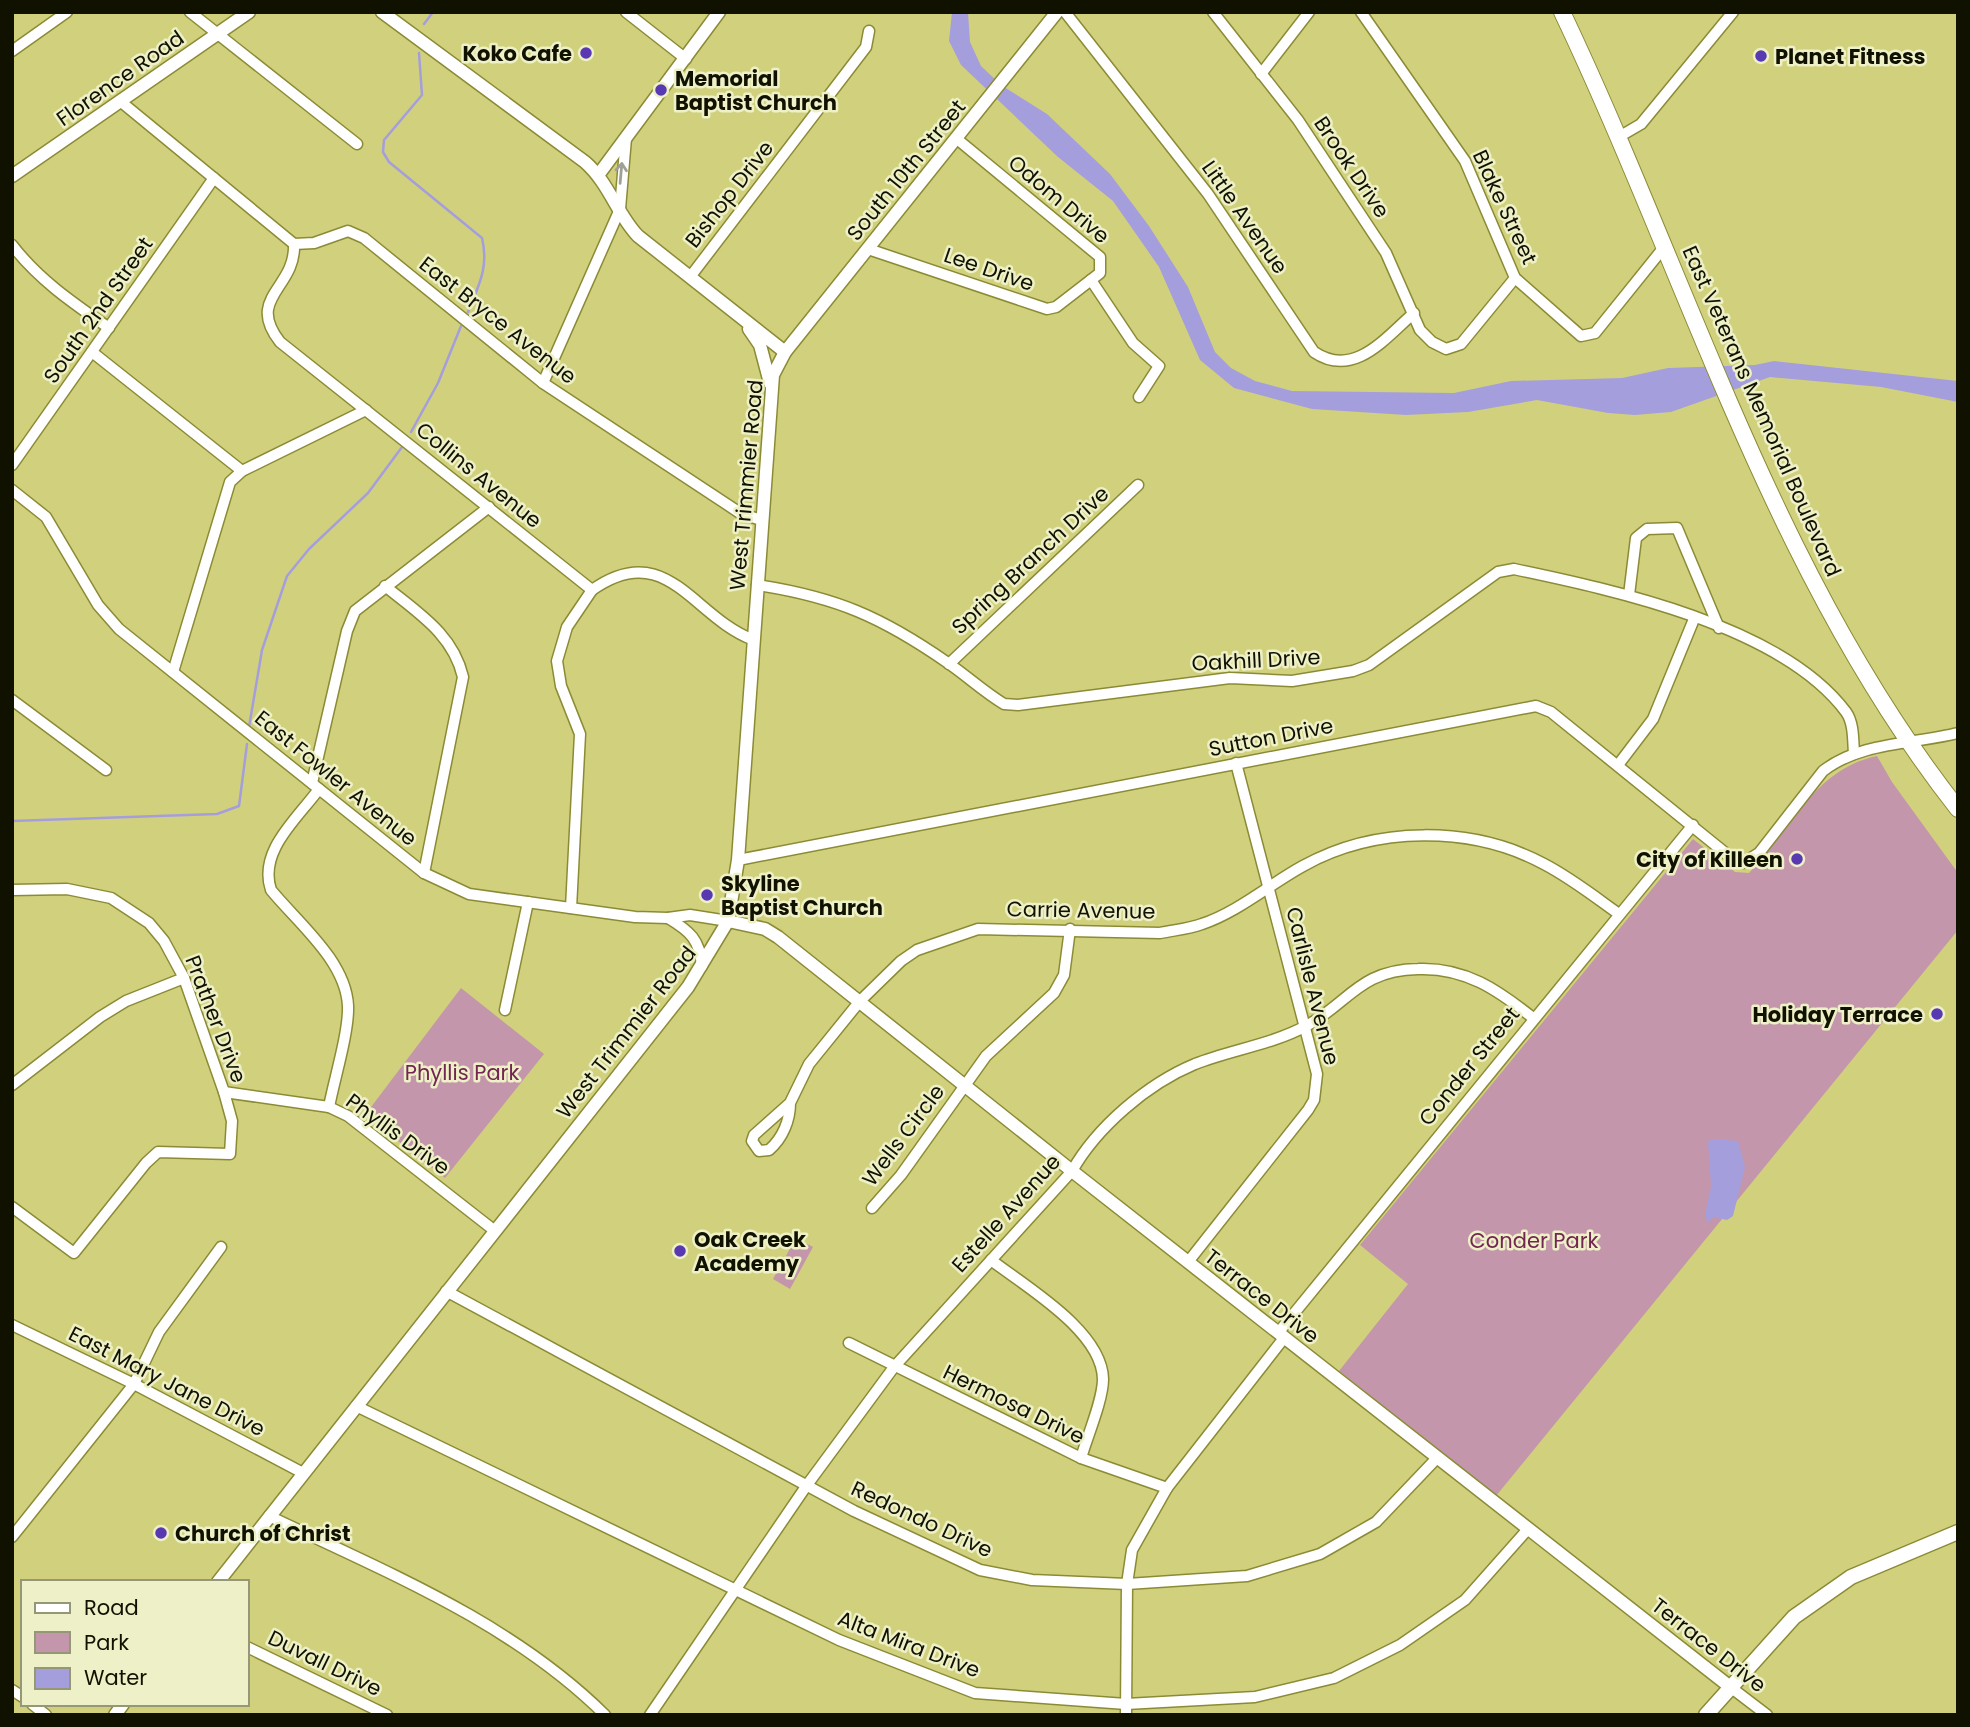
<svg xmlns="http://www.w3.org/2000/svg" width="1970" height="1727" font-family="Poppins,sans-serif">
  <rect width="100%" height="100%" fill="#d1d17d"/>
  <!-- green -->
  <g fill="#c396ab">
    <path d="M1877 756 1892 782 1958 873V930L1496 1496 1339 1371 1408 1284 1360 1245 1693 839 1735 872 1749 873C1791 829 1814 769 1877 756Z"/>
    <polygon points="461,988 544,1054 445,1178 365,1115"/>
    <polygon points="796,1238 813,1247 790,1289 773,1279"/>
  </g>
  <!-- water -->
  <g fill="#a59edc">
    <polygon points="952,12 968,12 970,42 981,66 1001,85 1047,114 1110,174 1149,226 1188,287 1215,352 1231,368 1255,381 1292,391 1454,393 1511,381 1622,378 1668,368 1755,365 1774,361 1958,381 1958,402 1881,387 1770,377 1671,412 1635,415 1608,413 1537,400 1468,412 1406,415 1312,409 1234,388 1200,360 1159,267 1113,201 1058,157 961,65 949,41"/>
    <polygon points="1712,1139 1738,1141 1745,1167 1733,1216 1727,1220 1713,1217 1708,1223 1705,1215 1711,1186 1708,1142"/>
  </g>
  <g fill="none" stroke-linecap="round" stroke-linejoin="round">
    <!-- stream -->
    <g stroke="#a59edc" stroke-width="2.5">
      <polyline points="424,24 433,12"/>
      <path d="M419 53 422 95 384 140 383 152 389 162 482 238C489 267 479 285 468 312"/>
      <polyline points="411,432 438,383 461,326"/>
      <polyline points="249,727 262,650 287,576 309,549 368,493 402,447"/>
      <polyline points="12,821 217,814 239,806 247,744"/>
    </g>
    <!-- minor casing -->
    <g stroke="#8b8b36" stroke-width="13">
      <g id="minor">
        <polyline points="190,12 357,144"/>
        <polyline points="626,12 686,59"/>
        <path d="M1065 12 1208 194 1314 352C1354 379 1385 338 1414 313"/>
        <polyline points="1213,12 1298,120 1386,253 1420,330 1432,342 1446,349 1461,344 1515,278"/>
        <polyline points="1361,12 1465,161 1515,278 1581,336 1595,333 1665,246"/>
        <polyline points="12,51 67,12"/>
        <polyline points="1261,74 1309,12"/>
        <polyline points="120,101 294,244 314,243 348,231 364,238 543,383 740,513 761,520"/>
        <polyline points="1617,138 1641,124 1733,12"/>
        <path d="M294 244C296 289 245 297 280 342L592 590C667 537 693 618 754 640"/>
        <path d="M12 245C39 280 73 303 109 328"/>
        <polyline points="868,249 1047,309 1056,307 1100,273 1100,257 957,139"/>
        <polyline points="690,277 866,47 869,31"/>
        <polyline points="1091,280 1133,343 1159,366 1139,397"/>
        <polyline points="92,352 242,471"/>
        <polyline points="543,383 620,209 626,138"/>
        <polyline points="12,465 214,178"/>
        <polyline points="12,490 46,517 98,605 119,629 424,873 469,894 635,917 668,918 690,915 728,921"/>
        <path d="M757 585C836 597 882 617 948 663 967 676 984 692 1004 704L1018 705 1230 678 1292 681 1353 671 1369 665 1498 572 1514 569C1614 590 1782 626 1846 712 1854 723 1853 741 1854 754"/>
        <path d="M385 586C418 613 453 634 463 677L424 873"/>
        <polyline points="1629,595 1636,538 1647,529 1677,528 1719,628"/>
        <polyline points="949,664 1138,485"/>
        <polyline points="173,672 230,482 242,471 366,410"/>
        <polyline points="12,700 106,770"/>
        <polyline points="1618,765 1653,719 1694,619"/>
        <polyline points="312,783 347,631 355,611 489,507"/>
        <path d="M319 789C297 819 258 851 271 890 298 923 346 961 348 1006 349 1032 334 1080 329 1107"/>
        <path d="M738 860 1536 706 1551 712 1734 860 1743 863 1759 853 1823 771C1860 742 1914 744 1958 733"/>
        <polyline points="12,890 67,889 111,898 149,923 164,941 184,978 224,1092 232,1121 230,1154 158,1152 146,1163 74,1253 12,1207"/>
        <polyline points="571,908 580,734 561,686 557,661 567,627 592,590"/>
        <path d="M668 918C690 931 700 940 702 966"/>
        <polyline points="505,1010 528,902"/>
        <polyline points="12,1085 100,1017 126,1001 184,978"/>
        <polyline points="224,1092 329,1107 348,1116 495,1231"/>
        <path d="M790 1103C790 1120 783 1138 769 1150L759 1151 752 1141 754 1135 790 1103 809 1064 860 1001 901 961 917 950 978 929 1160 933C1174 930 1189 929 1202 924 1238 912 1270 884 1303 866 1375 826 1471 825 1544 864 1571 878 1595 897 1619 914"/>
        <polyline points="872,1208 901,1175 986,1056 1054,993 1064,975 1070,929"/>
        <path d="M991 1260C1026 1287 1102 1331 1103 1379 1103 1400 1087 1437 1081 1458"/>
        <polyline points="1188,1262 1308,1110 1314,1100 1317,1074 1236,763"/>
        <polyline points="446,1291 854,1511 980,1570 1032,1580 1127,1584 1247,1576 1320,1554 1376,1522 1437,1458"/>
        <polyline points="12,1325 134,1384 303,1473"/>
        <polyline points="1278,1333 1693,825"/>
        <polyline points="849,1343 1081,1458 1167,1488"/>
        <polyline points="356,1406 839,1640 975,1693 1126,1704 1255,1697 1334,1678 1400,1645 1465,1600 1528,1529"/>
        <path d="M269 1516C386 1572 511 1622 605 1715"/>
        <polyline points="12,1537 134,1384 159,1332 221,1247"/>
        <polyline points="247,1647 387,1715"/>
        <polyline points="1729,1686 1767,1715"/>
        <polyline points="12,1690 23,1697"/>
        <polyline points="32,1704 46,1715"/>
        <path d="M650 1715 807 1485 894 1367 1072 1171C1097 1127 1147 1084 1195 1064 1231 1050 1273 1044 1306 1026 1349 1003 1359 970 1418 969 1465 967 1498 990 1533 1018"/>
        <polyline points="1126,1715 1127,1584 1132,1550 1167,1488 1284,1338"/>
      </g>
    </g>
    <!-- tertiary casing -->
    <g stroke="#8b8b36" stroke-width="15">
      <g id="tertiary">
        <path d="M382 12 585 162C609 183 617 214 638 236L785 352"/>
        <polyline points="599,174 719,12"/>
        <polyline points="12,176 249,12"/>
        <polyline points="749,329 760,345 770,383"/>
        <polyline points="728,921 765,929 778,937 1072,1171 1729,1686"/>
        <polyline points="218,1582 688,987 728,921 738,860 773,375 785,352 1057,12"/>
        <polyline points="115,1715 123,1704"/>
      </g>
    </g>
    <!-- secondary casing -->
    <g stroke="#8b8b36" stroke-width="17">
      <polyline id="secondary" points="1706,1715 1794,1617 1851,1577 1958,1532"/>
    </g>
    <!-- primary casing -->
    <g stroke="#8b8b36" stroke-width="18">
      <path id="primary" d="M1562 12C1689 279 1773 574 1958 809"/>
    </g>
    <!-- minor -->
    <use href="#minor" stroke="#fff" stroke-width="10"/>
    <!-- tertiary -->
    <use href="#tertiary" stroke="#fff" stroke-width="12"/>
    <!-- secondary -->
    <use href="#secondary" stroke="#fff" stroke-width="14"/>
    <!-- primary -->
    <use href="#primary" stroke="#fff" stroke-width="16"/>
  </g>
  <!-- one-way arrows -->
  <defs><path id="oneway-shaft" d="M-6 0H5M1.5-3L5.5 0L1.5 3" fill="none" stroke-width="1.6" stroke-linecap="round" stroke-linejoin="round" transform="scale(1.75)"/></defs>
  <use stroke="#a0a099" href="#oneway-shaft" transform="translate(621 173) rotate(-85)"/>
  <!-- markers -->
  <g fill="#5839b1" stroke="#eef0c7" stroke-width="2.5">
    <circle cx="586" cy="53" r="7"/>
    <circle cx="1761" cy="56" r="7"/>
    <circle cx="661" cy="90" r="7"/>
    <circle cx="1797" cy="859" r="7"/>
    <circle cx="707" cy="895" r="7"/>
    <circle cx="1937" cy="1014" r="7"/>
    <circle cx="680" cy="1251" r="7"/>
    <circle cx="161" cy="1533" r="7"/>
  </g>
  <g text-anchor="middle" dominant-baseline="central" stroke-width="5" stroke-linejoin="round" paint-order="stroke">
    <!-- poi labels -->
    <g font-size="21" font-weight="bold" fill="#110" stroke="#eef0c7" text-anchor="start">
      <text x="572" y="53" text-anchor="end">Koko Cafe</text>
      <text x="1775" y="56">Planet Fitness</text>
      <text x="675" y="78">Memorial<tspan x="675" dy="24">Baptist Church</tspan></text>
      <text x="1783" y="859" text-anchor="end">City of Killeen</text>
      <text x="721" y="883">Skyline<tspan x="721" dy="24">Baptist Church</tspan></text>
      <text x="1923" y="1014" text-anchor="end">Holiday Terrace</text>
      <text x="694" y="1239">Oak Creek<tspan x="694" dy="24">Academy</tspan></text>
      <text x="175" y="1533">Church of Christ</text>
    </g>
    <!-- street labels -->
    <g font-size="21" fill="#110" stroke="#eef0c7">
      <text transform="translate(120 78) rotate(-35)">Florence Road</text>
      <text transform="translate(1352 167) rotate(56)">Brook Drive</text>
      <text transform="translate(906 170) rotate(-51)">South 10th Street</text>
      <text transform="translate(729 194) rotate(-52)">Bishop Drive</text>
      <text transform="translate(1059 199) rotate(40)">Odom Drive</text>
      <text transform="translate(1505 207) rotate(65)">Blake Street</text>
      <text transform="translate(1245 217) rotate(55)">Little Avenue</text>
      <text transform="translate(989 269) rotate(19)">Lee Drive</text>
      <text transform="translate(98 310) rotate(-55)">South 2nd Street</text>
      <text transform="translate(498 320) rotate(38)">East Bryce Avenue</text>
      <text transform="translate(1762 411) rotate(66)">East Veterans Memorial Boulevard</text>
      <text transform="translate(479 475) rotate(39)">Collins Avenue</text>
      <text transform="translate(746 485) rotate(-85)">West Trimmier Road</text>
      <text transform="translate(1030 560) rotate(-43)">Spring Branch Drive</text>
      <text transform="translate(1256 660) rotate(-3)">Oakhill Drive</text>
      <text transform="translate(1271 737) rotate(-11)">Sutton Drive</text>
      <text transform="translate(336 778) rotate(39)">East Fowler Avenue</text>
      <text transform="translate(1081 910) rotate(1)">Carrie Avenue</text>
      <text transform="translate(1313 986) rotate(76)">Carlisle Avenue</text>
      <text transform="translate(216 1019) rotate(69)">Prather Drive</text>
      <text transform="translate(626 1032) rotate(-52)">West Trimmier Road</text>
      <text transform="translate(1469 1066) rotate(-51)">Conder Street</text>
      <text transform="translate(398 1134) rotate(36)">Phyllis Drive</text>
      <text transform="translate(903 1135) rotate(-53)">Wells Circle</text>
      <text transform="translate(1006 1213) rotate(-48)">Estelle Avenue</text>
      <text transform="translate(1262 1296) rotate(38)">Terrace Drive</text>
      <text transform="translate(167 1381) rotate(27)">East Mary Jane Drive</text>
      <text transform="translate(1014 1404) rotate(26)">Hermosa Drive</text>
      <text transform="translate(922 1519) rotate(25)">Redondo Drive</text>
      <text transform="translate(909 1644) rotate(21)">Alta Mira Drive</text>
      <text transform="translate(1709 1645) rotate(38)">Terrace Drive</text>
      <text transform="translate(325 1663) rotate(26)">Duvall Drive</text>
    </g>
    <!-- park labels -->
    <g font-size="21" fill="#722651" stroke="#eef0c7">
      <text x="462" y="1072">Phyllis Park</text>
      <text x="1534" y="1240">Conder Park</text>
    </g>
  </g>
  <!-- border -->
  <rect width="1970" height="1727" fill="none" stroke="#111100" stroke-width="28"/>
  <!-- legend -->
  <rect x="21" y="1580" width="228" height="126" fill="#eef0c7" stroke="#969777" stroke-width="2"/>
  <rect x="35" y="1603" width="35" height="10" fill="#ffffff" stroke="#969777" stroke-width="2"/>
  <text x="84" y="1615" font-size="21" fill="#111100">Road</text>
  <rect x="35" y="1632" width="35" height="21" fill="#c396ab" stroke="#969777" stroke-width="2"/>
  <text x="84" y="1650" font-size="21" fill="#111100">Park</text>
  <rect x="35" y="1668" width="35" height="21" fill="#a59edc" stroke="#969777" stroke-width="2"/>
  <text x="84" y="1685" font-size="21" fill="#111100">Water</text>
</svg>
